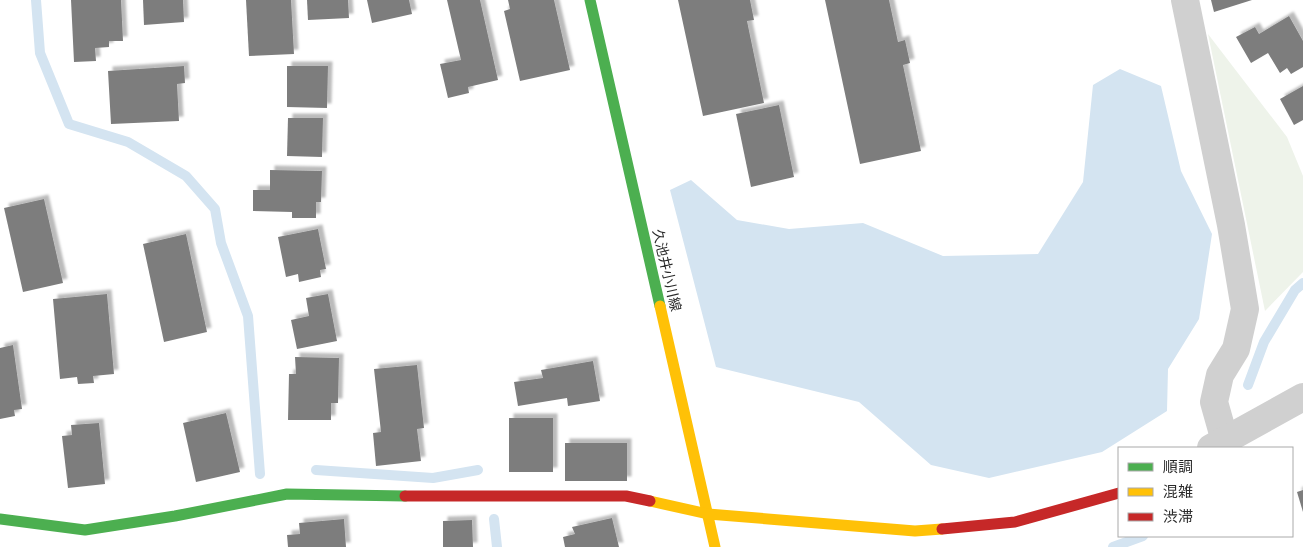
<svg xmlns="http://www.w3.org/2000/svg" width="1303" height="547" font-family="'Space Grotesk','Noto Sans JP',sans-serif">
  <defs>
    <filter id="shadow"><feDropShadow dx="4.5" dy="-4.5" stdDeviation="1" flood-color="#0004"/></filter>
  </defs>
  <rect width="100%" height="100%" fill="#fff"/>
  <!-- green -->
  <polygon fill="#eef3ea" points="1208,34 1287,137 1303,176 1303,272 1265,311"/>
  <!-- water -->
  <polygon fill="#d4e4f1" points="1120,69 1161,86 1181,171 1212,234 1199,319 1168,369 1167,411 1102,452 989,478 931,465 859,402 716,367 670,190 691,180 737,220 789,229 863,223 943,256 1038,254 1083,182 1093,85"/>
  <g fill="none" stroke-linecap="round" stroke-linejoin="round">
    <!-- stream -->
    <g stroke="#d4e4f1" stroke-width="10">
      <polyline points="36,0 40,53 69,124 128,142 186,176 215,209 221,243 248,316 260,474"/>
      <polyline points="1248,385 1264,342 1295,290 1303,283"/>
      <polyline points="316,470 433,478 478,470"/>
      <polyline points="494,519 497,547"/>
      <polyline points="1113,547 1143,536"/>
    </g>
  </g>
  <!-- building -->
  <g fill="#7d7d7d" filter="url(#shadow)">
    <polygon points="71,0 121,0 123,41 109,41 109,47 95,48 96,61 74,62"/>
    <polygon points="143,0 183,0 184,22 144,25"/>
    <polygon points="246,0 291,0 294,54 249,56"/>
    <polygon points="307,0 348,0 349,18 308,20"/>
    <polygon points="367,0 409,0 412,14 372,23"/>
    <polygon points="447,0 480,0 498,80 468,87 469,93 448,98 440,64 461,60"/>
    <polygon points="508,0 554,0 570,70 520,81 504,11 510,9"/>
    <polygon points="678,0 750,0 754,20 747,21 764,103 703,116"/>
    <polygon points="825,0 889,0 898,42 905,40 910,63 903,65 921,151 860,164"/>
    <polygon points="1211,0 1252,0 1214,12"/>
    <polygon points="1289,16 1303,41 1303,67 1291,74 1287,68 1280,73 1268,53 1251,63 1236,37 1255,27 1259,34"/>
    <polygon points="184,66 185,83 177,84 179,121 111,124 108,71"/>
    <polygon points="287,66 328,66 327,108 287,107"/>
    <polygon points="1303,86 1303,120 1294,125 1280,99"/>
    <polygon points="779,105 794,177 751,187 736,114"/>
    <polygon points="288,118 323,118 322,157 287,156"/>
    <polygon points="270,170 322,171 321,202 316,202 316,218 292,218 292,212 253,211 253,190 270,190"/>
    <polygon points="44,199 63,283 23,292 4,208"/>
    <polygon points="318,229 326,269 320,270 321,277 299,282 298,274 286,277 278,237"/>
    <polygon points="186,234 207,332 164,342 143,244"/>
    <polygon points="107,294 114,374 93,376 94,383 78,384 77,377 60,379 53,299"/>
    <polygon points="328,294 337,341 297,349 291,320 309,316 306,298"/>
    <polygon points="13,345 22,409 14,410 15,416 0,419 0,348"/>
    <polygon points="295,357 339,358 338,403 331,403 331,420 288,420 289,374 296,374"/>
    <polygon points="593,361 600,401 568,406 567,398 518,406 514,382 543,378 541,370"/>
    <polygon points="417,365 424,428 417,429 421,461 376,466 373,433 381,432 374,369"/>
    <polygon points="226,413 240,472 196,482 183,423"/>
    <rect x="509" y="418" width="44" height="54"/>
    <polygon points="99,423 105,484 68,488 62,436 72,435 71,425"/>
    <rect x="565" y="443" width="62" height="38"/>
    <polygon points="1303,490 1303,512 1297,492"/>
    <polygon points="612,518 619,547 565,547 563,537 575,534 572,527"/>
    <polygon points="344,519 346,547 288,547 287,535 300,534 299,523"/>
    <polygon points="472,520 473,547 443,547 443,521"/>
  </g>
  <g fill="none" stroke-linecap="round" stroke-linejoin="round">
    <!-- street -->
    <g stroke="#d0d0d0" stroke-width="28">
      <polyline points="1185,0 1231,225 1245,309 1236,349 1220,375 1214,402 1225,441"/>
      <polyline points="1211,448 1303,397"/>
    </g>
    <!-- fast -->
    <g stroke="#4caf50" stroke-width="11">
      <polyline points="590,0 660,306"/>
      <polyline points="0,519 85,530 175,516 287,494 405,496"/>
    </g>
    <!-- slow -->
    <g stroke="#ffc107" stroke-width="11">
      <polyline points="660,306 715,547"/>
      <polyline points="650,501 708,514 915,531 942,529"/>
    </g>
    <!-- jam -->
    <g stroke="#c62828" stroke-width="11">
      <polyline points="405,496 626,496 650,501"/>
      <polyline points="942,529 1015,522 1119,493"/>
    </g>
  </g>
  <g text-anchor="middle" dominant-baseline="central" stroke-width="5" stroke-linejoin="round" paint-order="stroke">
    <!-- street labels -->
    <g font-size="14" fill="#2b2b2b" stroke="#fff">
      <text transform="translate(667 270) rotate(77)">久池井小川線</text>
    </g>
  </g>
  <!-- legend -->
  <rect x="1118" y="447" width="175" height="90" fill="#ffffff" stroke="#aaaaaa"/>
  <rect x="1128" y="463" width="25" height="8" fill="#4caf50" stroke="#aaaaaa"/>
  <text x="1163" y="472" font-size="15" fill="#2b2b2b">順調</text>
  <rect x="1128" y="488" width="25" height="8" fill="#ffc107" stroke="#aaaaaa"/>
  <text x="1163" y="497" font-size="15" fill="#2b2b2b">混雑</text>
  <rect x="1128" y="513" width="25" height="8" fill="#c62828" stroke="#aaaaaa"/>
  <text x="1163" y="522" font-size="15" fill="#2b2b2b">渋滞</text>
</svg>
